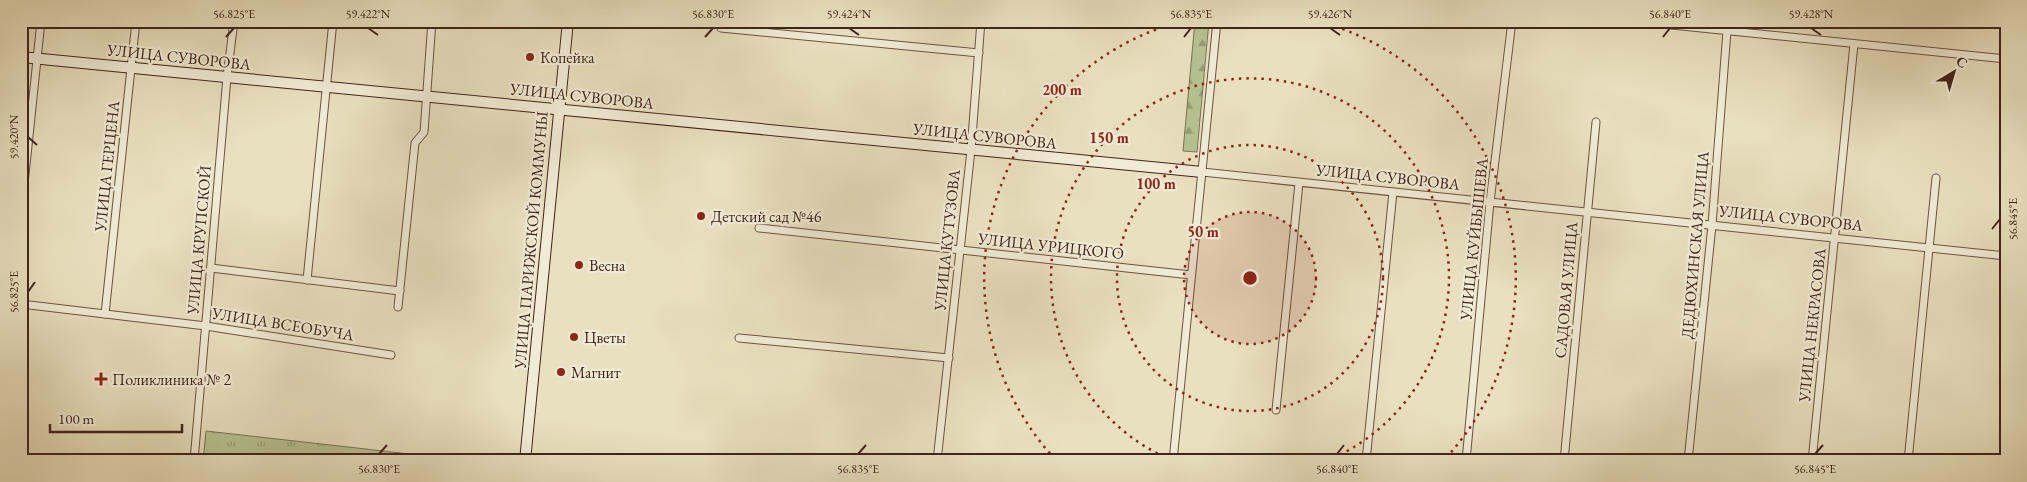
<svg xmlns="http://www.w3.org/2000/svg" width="2027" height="482" font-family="'EB Garamond',serif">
  <defs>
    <pattern id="forest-firs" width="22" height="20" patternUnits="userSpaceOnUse" patternTransform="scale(1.25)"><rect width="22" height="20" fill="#b6c292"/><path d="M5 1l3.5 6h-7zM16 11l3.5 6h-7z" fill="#959d76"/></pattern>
    <pattern id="park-tufts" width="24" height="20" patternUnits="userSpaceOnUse" patternTransform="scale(1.25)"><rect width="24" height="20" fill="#b6c292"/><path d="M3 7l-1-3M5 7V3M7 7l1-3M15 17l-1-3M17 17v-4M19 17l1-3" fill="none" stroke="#959d76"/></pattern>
  </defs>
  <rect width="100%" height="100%" fill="#e9e0bf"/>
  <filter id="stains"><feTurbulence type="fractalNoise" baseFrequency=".004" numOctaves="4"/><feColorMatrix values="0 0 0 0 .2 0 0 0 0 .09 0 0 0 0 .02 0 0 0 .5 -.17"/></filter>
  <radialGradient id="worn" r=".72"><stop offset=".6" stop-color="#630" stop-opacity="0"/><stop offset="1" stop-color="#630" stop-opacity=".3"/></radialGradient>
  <!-- forest -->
  <polygon fill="url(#forest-firs)" stroke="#7a7456" points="1195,21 1209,21 1197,152 1183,151"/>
  <!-- park -->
  <polygon fill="url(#park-tufts)" stroke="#7a7456" points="206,431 472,461 203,461"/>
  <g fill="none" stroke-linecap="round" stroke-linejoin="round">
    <!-- street casing -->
    <g stroke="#6a5442" stroke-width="9">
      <g id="street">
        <polyline points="1632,21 2006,59"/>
        <polyline points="721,28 979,53"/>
        <polyline points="1202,172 2006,256"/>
        <polyline points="21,213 41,21"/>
        <polyline points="759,228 1191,275"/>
        <polyline points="211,268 400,291"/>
        <polyline points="307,280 333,21"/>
        <polyline points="21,304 206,326 391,355"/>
        <polyline points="398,307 415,143 424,132 432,21"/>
        <polyline points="105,314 136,21"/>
        <polyline points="739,338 949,358"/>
        <polyline points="1276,410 1299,183"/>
        <polyline points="525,459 544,461"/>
        <polyline points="194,461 227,77 234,21"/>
        <polyline points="937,461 971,150 981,21"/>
        <polyline points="1173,461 1217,21"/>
        <polyline points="1366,461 1393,192"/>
        <polyline points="1466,461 1490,202 1512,21"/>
        <polyline points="1564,461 1596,122"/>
        <polyline points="1688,461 1712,225 1727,31"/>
        <polyline points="1812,461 1854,44"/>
        <polyline points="1908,461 1936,178"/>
        <polyline points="2005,461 2006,457"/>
      </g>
    </g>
    <!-- secondary casing -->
    <g stroke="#3f2519" stroke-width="12">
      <g id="secondary">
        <polyline points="21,57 1202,172"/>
        <polyline points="525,461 568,21"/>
      </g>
    </g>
    <!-- street -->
    <use href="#street" stroke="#f1ebd5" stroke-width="7"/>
    <!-- secondary -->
    <use href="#secondary" stroke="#f1ebd5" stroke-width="10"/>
  </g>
  <!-- ticks -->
  <path fill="none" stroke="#3f2519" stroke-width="2" d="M368 28 378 35M849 28 859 35M1330 28 1340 35M1811 28 1821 35M226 37 234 28M705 37 713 28M1184 37 1191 28M1663 37 1670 28M28 137 37 145M1992 229 2000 219M28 292 35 282M379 454 387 445M858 454 866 445M1337 454 1344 445M1815 454 1823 445"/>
  <!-- distance rings -->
  <circle cx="1250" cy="278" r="66" fill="#8f2418" fill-opacity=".12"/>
  <g fill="none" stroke="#8f2418" stroke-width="2.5" stroke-dasharray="2.5 5">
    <circle cx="1250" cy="278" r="66"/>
    <circle cx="1250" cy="278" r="133"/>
    <path d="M1171 460A199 199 0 1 1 1329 460"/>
    <path d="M1055 459A266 266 0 0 1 1179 22M1321 22A266 266 0 0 1 1445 459"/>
  </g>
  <!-- markers -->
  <g fill="#8f2418" stroke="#f1ebd5" stroke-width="2">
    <circle cx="530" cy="57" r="5"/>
    <circle cx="701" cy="216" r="5"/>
    <circle cx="579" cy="265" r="5"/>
    <circle cx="574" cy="337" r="5"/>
    <circle cx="561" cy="372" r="5"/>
    <path d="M98.5 371.5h5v5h5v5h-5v5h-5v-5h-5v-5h5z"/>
  </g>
  <g text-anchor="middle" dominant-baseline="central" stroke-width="4.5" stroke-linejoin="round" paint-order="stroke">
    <!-- street labels -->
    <g font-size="16" fill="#3f2519" stroke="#f1ebd5">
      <text transform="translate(179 57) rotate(6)">УЛИЦА СУВОРОВА</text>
      <text transform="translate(582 96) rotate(6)">УЛИЦА СУВОРОВА</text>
      <text transform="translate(985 136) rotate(6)">УЛИЦА СУВОРОВА</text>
      <text transform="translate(107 166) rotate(-84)">УЛИЦА ГЕРЦЕНА</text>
      <text transform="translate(1388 177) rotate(6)">УЛИЦА СУВОРОВА</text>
      <text transform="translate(1791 218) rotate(6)">УЛИЦА СУВОРОВА</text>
      <text transform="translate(1474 239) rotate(-84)">УЛИЦА КУЙБЫШЕВА</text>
      <text transform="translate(199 240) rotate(-85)">УЛИЦА КРУПСКОЙ</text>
      <text transform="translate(531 240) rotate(-85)">УЛИЦА ПАРИЖСКОЙ КОММУНЫ</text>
      <text transform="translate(947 240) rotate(-84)">УЛИЦА КУТУЗОВА</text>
      <text transform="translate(1695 245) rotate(-85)">ДЕДЮХИНСКАЯ УЛИЦА</text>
      <text transform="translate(1051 246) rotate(6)">УЛИЦА УРИЦКОГО</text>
      <text transform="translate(1566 290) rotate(-85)">САДОВАЯ УЛИЦА</text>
      <text transform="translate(283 324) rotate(9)">УЛИЦА ВСЕОБУЧА</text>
      <text transform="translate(1812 325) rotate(-84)">УЛИЦА НЕКРАСОВА</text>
    </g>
    <!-- poi labels -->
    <g font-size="16" fill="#3f2519" stroke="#f1ebd5" text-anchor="start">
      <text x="540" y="57">Копейка</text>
      <text x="711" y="216">Детский сад №46</text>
      <text x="589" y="265">Весна</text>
      <text x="584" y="337">Цветы</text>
      <text x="571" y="372">Магнит</text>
      <text x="112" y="379">Поликлиника № 2</text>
    </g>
  </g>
  <circle cx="1250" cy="278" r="8" fill="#8f2418" stroke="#f1ebd5" stroke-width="2.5"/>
  <g font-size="15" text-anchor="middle" font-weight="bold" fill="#8f2418" stroke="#f1ebd5" stroke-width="4.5" stroke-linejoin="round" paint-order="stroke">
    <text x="1062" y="95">200 m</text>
    <text x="1109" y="143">150 m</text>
    <text x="1156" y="189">100 m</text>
    <text x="1203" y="237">50 m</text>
  </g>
  <!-- margin -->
  <rect width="2027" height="482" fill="none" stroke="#e9e0bf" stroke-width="55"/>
  <!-- north arrow -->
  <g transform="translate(1954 72) rotate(38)" stroke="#f1ebd5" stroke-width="4" paint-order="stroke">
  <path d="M0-4L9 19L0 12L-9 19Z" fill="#3f2519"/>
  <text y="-8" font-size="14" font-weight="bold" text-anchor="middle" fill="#3f2519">С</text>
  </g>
  <!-- scale -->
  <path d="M50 424v8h132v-8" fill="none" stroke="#3f2519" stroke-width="2.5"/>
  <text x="58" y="424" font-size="15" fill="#3f2519" stroke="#f1ebd5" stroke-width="4" paint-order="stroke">100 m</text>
  <rect x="28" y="28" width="1972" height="426" fill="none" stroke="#3f2519" stroke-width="2"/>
  <g font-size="12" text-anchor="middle" fill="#3f2519">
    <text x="234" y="18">56.825°E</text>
    <text x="368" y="18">59.422°N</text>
    <text x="713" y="18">56.830°E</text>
    <text x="849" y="18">59.424°N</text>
    <text x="1191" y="18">56.835°E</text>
    <text x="1330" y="18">59.426°N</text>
    <text x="1670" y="18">56.840°E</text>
    <text x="1811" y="18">59.428°N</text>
    <text transform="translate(14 137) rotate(-90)" y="4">59.420°N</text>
    <text transform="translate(2013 219) rotate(-90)" y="4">56.845°E</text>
    <text transform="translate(14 292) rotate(-90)" y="4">56.825°E</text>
    <text x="379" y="473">56.830°E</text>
    <text x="858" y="473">56.835°E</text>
    <text x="1337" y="473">56.840°E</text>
    <text x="1815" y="473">56.845°E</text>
  </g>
  <rect width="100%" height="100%" filter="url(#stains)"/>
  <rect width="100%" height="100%" fill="url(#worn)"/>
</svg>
